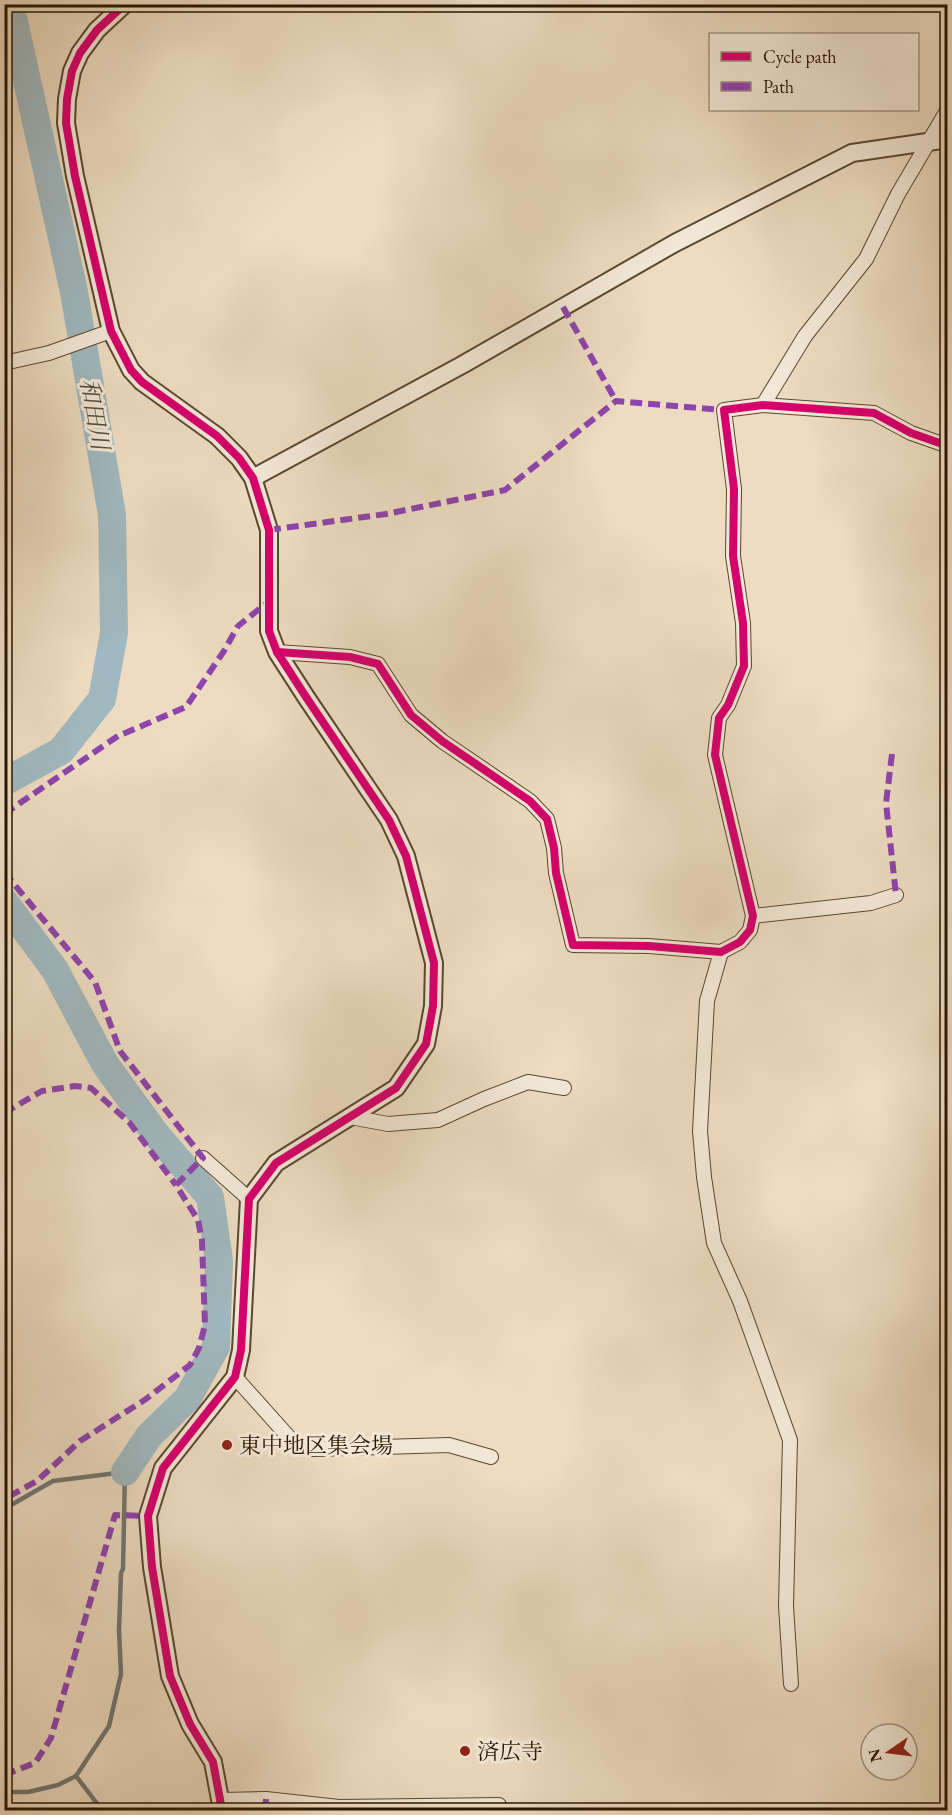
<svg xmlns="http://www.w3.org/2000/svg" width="952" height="1815" font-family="'EB Garamond','Noto Serif JP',serif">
  <rect width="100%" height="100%" fill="#eddcc1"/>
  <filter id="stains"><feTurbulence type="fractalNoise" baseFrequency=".00333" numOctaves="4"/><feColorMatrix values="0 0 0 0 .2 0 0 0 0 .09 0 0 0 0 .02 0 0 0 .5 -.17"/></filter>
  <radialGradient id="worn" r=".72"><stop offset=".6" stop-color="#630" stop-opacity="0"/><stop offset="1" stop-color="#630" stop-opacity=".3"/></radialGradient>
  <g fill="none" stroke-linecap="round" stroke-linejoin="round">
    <!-- stream -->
    <g stroke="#707773" stroke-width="4.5">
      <polyline points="4,1509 53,1481 125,1472 123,1569 121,1573 119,1630 121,1674 109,1726 76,1776 58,1785 28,1792 4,1792"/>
      <polyline points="76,1776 102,1810"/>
    </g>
    <!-- river -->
    <g stroke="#a0b8bf" stroke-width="28">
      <polyline points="4,782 61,751 102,699 114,633 112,515 74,292 10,4"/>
      <polyline points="4,901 55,970 105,1064 155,1133 210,1197 219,1261 216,1347 187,1399 149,1436 125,1472"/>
    </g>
    <!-- minor casing -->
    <g stroke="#594830" stroke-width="16">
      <g id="minor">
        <polyline points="4,363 49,353 111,331"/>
        <polyline points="763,405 805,336 866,259 898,194 948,109"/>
        <polyline points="277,652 350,657 378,664 411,715 442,741 530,801 547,819 554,848 556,873 573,945 649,946 721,952 740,942 750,930 753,916 715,755 719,718 728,705 744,666 743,623 733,556 734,489 724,410 763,405 874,413 911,433 948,446"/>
        <polyline points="753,916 871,903 896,895"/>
        <polyline points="721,952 707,1001 700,1131 704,1177 714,1243 740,1301 790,1440 786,1606 791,1684"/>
        <polyline points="350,1117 388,1124 438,1120 484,1099 528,1082 564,1088"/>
        <polyline points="203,1158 249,1199"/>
        <polyline points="235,1377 294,1443 314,1449 449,1445 491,1457"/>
        <polyline points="221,1800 266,1799 339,1807 499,1805"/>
      </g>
    </g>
    <!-- tertiary casing -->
    <g stroke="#594830" stroke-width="20">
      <g id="tertiary">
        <polyline points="125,4 97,30 80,53 72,71 67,99 66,123 75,176 111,331 131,370 142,382 217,436 239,458 253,478 269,530 269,631 277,652 306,697 389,820 406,856 434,963 433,1006 426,1044 396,1088 276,1163 249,1199 241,1350 235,1377 163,1468 148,1516 152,1567 170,1676 190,1724 213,1762 222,1810"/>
        <polyline points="253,478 462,365 675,243 852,153 948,139"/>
      </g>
    </g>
    <!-- minor -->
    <use href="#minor" stroke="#f3e8d7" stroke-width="14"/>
    <!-- tertiary -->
    <use href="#tertiary" stroke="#f3e8d7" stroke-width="16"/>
    <!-- quiet -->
    <g stroke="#8e44ad" stroke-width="6" stroke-dasharray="12 6" stroke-linecap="butt">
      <polyline points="563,307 616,401"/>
      <polyline points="269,530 386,514 505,490 616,401 724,410"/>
      <polyline points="892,754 886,803 896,895"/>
      <polyline points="4,814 118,736 186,707 224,651 238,626 268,602"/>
      <polyline points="4,872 95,982 120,1051 203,1158 176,1185 198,1220 202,1241 205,1325 199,1348 190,1365 146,1399 80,1441 37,1481 4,1499"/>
      <polyline points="4,1113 42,1091 75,1086 91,1088 129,1122 176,1185"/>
      <polyline points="4,1775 35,1763 51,1738 115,1515 148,1516"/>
      <polyline points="265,1810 266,1799"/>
    </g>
    <!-- cycleway casing -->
    <g stroke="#f3e8d7" stroke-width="11">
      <g id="cycleway">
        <polyline points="125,4 97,30 80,53 72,71 67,99 66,123 75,176 111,331 131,370 142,382 217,436 239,458 253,478 269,530 269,631 277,652 306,697 389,820 406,856 434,963 433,1006 426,1044 396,1088 276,1163 249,1199 241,1350 235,1377 163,1468 148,1516 152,1567 170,1676 190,1724 213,1762 222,1810"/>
        <polyline points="277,652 350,657 378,664 411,715 442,741 530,801 547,819 554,848 556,873 573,945 649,946 721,952 740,942 750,930 753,916 715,755 719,718 728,705 744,666 743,623 733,556 734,489 724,410 763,405 874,413 911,433 948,446"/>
      </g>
    </g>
    <!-- cycleway -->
    <use href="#cycleway" stroke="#d6006c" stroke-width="8"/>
  </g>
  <!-- markers -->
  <g fill="#8f2418" stroke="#f3e8d7" stroke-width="2">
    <circle cx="227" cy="1445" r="6"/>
    <circle cx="465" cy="1751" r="6"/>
  </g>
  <g text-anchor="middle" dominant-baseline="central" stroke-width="6" stroke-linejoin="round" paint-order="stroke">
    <!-- poi labels -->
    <g font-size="22" fill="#281600" stroke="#f3e8d7" text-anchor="start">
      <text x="239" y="1445">東中地区集会場</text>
      <text x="477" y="1751">済広寺</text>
    </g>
    <!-- water labels -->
    <g font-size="24" font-style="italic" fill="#524f43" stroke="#f3e8d7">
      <text transform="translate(95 414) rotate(80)">和田川</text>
    </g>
  </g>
  <!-- margin -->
  <rect width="952" height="1815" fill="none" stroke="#eddcc1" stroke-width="24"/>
  <rect x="6" y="6" width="940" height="1803" fill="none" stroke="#281600" stroke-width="3"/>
  <rect x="12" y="12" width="928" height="1791" fill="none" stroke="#281600" stroke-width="1.5"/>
  <!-- legend -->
  <rect x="709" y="33" width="210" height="78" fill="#f3e8d7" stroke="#a29481" stroke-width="1.5"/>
  <rect x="721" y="52" width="30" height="9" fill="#d6006c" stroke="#a29481" stroke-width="1.5"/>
  <text x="763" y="63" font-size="18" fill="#281600">Cycle path</text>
  <rect x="721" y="82" width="30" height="9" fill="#8e44ad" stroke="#a29481" stroke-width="1.5"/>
  <text x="763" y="93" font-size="18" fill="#281600">Path</text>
  <!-- north arrow -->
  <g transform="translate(889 1752) rotate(256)"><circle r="28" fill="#f3e8d7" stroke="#a29481" stroke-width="1.5"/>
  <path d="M0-4.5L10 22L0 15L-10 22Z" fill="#8f2418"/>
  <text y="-9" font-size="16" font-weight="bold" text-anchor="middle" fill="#281600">N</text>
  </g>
  <rect width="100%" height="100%" filter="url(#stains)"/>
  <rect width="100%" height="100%" fill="url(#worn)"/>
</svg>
